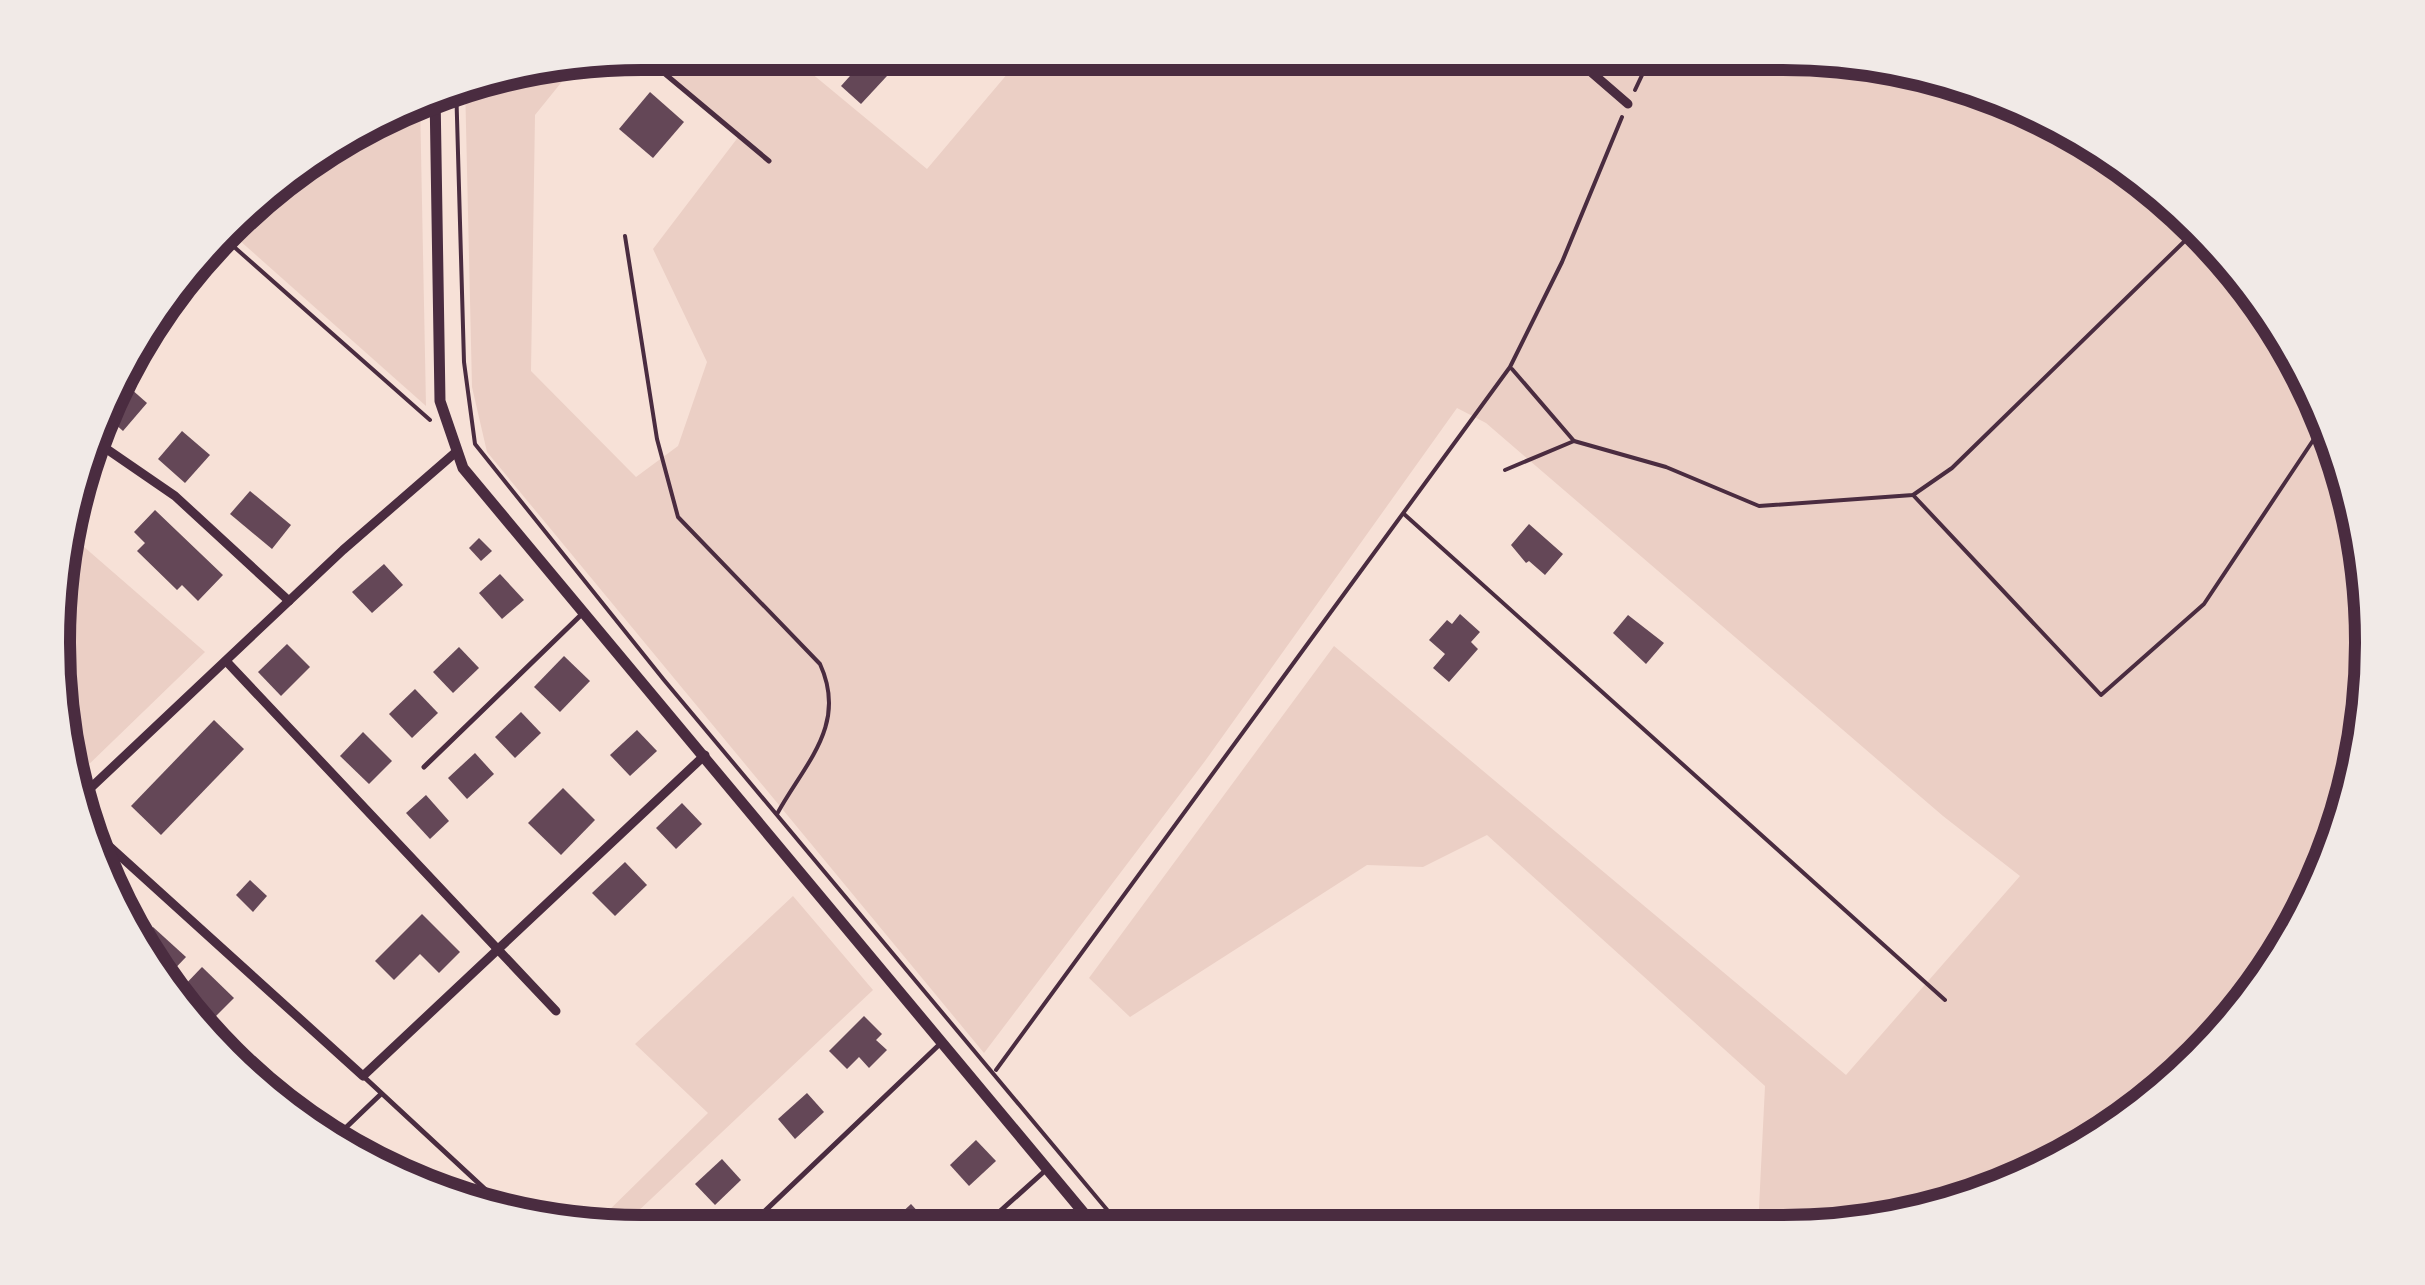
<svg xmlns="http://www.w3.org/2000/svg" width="2425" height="1285" font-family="'Public Sans',sans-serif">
  <rect width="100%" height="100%" fill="#f7e1d7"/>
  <!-- green -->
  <g fill="#ebcfc5">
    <polygon points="640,53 787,53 927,169 1025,53 1821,54 2044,114 2226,254 2341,453 2371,682 2311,904 2226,1031 2141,1111 2008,1188 1860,1227 1758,1228 1765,1086 1487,835 1423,867 1367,865 1130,1017 1089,978 1334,646 1846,1075 2020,876 1943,816 1486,423 1457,408 1205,761 984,1053 487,452 472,387 465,82 499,76 510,85 520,73 577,63 535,115 531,371 636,477 678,446 707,362 653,249 739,136"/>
    <polygon points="420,101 426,406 230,232 283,175"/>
    <path d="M68 533 205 652 83 770C38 728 63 590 68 533Z"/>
    <polygon points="793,896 873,990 617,1231 591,1228 708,1113 635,1044"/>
  </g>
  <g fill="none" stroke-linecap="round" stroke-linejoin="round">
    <!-- stream -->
    <polyline stroke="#dcb8b0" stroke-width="5" points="1979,1195 2046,1166"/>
  </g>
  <!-- building -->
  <g fill="#644757">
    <polygon points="867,57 887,76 861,104 841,86"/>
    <polygon points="650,92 684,122 653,158 619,129"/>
    <polygon points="122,381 147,403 123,431 106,416"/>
    <polygon points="182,431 210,455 185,483 158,459"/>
    <polygon points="250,491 291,525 272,549 230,514"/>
    <polygon points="155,510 223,575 198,601 182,585 177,590 137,551 145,543 134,532"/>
    <polygon points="1529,524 1563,554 1545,575 1529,561 1526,563 1511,545"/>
    <polygon points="479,538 492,551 481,561 469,548"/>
    <polygon points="384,564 403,585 372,613 352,592"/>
    <polygon points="500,574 524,600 502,619 479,593"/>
    <polygon points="1460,614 1480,632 1471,642 1478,649 1449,682 1433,668 1445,654 1429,640 1447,620 1452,624"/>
    <polygon points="1628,615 1664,643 1646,664 1613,633"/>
    <polygon points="287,644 310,667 281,696 258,672"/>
    <polygon points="459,647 479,668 453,693 433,672"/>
    <polygon points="564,656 590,681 560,712 534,687"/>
    <polygon points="415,689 438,713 412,738 389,714"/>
    <polygon points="521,712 541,733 515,758 495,737"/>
    <polygon points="214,720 244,749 161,835 131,806"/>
    <polygon points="637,730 657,751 630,776 610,755"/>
    <polygon points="363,732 392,761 369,784 340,756"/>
    <polygon points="475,753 494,774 467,799 448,778"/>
    <polygon points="563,788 595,820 561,855 528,823"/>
    <polygon points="426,795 449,821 430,839 406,813"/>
    <polygon points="682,803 702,824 676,849 656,828"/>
    <polygon points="625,862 647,885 615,916 592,893"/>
    <polygon points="250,880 267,896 253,912 236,895"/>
    <polygon points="422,914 460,952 439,973 420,954 394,980 375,961"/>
    <polygon points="153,927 186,957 166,978 141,939"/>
    <polygon points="202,967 234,998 212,1020 180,990"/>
    <polygon points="864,1016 882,1034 876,1040 887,1050 869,1068 859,1057 847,1069 829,1051"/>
    <polygon points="807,1093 824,1112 795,1139 778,1119"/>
    <polygon points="976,1140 996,1161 969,1186 950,1165"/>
    <polygon points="722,1159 741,1180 715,1205 695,1184"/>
    <polygon points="911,1204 931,1226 926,1230 883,1230"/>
  </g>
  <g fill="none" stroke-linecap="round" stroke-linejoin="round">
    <!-- path -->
    <g stroke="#4a2c40" stroke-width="4">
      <polyline points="456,83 464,362 475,444 664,680 1124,1230"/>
      <polyline points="1635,90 1652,54"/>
      <path d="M625 236 657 439 678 517 820 664C848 725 805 763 777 814"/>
      <polyline points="224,238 430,420"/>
      <polyline points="1512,369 1574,441"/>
      <polyline points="1505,470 1574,441 1666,467 1759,506 1913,495 1952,468 2196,230"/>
      <polyline points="1913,495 2101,695 2204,604 2324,424"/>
      <polyline points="1404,514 1945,1000"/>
      <polyline points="996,1070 1510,367 1562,262 1622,117"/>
    </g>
    <!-- service -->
    <g stroke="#4a2c40" stroke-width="5">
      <polyline points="640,53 769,161"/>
      <polyline points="424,767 582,614"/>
      <polyline points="363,1076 501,1204"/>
      <polyline points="336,1137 381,1094"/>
      <polyline points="979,1230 1047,1169"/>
      <polyline points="744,1231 941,1043"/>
    </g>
    <!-- minor -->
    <g stroke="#4a2c40" stroke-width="9">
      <polyline points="1161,53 1170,61"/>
      <polyline points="1569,53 1628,104"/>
      <polyline points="95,441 175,496 289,601"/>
      <polyline points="226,661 556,1011"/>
      <polyline points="81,797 343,550 456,452"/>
      <polyline points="88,827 363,1076 705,755"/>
    </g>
    <!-- tertiary -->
    <polyline stroke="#4a2c40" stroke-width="11" points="435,93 440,401 463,468 1098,1230"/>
  </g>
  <!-- crop -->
  <path d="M0 0H2425V1285H0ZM642 70H1783A572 572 0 0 1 2355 642V643A572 572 0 0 1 1783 1215H642A572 572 0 0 1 70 643V642A572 572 0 0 1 642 70Z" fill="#f1eae7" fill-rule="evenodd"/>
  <path fill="none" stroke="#4a2c40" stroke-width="12" d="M642 70H1783A572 572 0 0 1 2355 642V643A572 572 0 0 1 1783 1215H642A572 572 0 0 1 70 643V642A572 572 0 0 1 642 70Z"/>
</svg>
